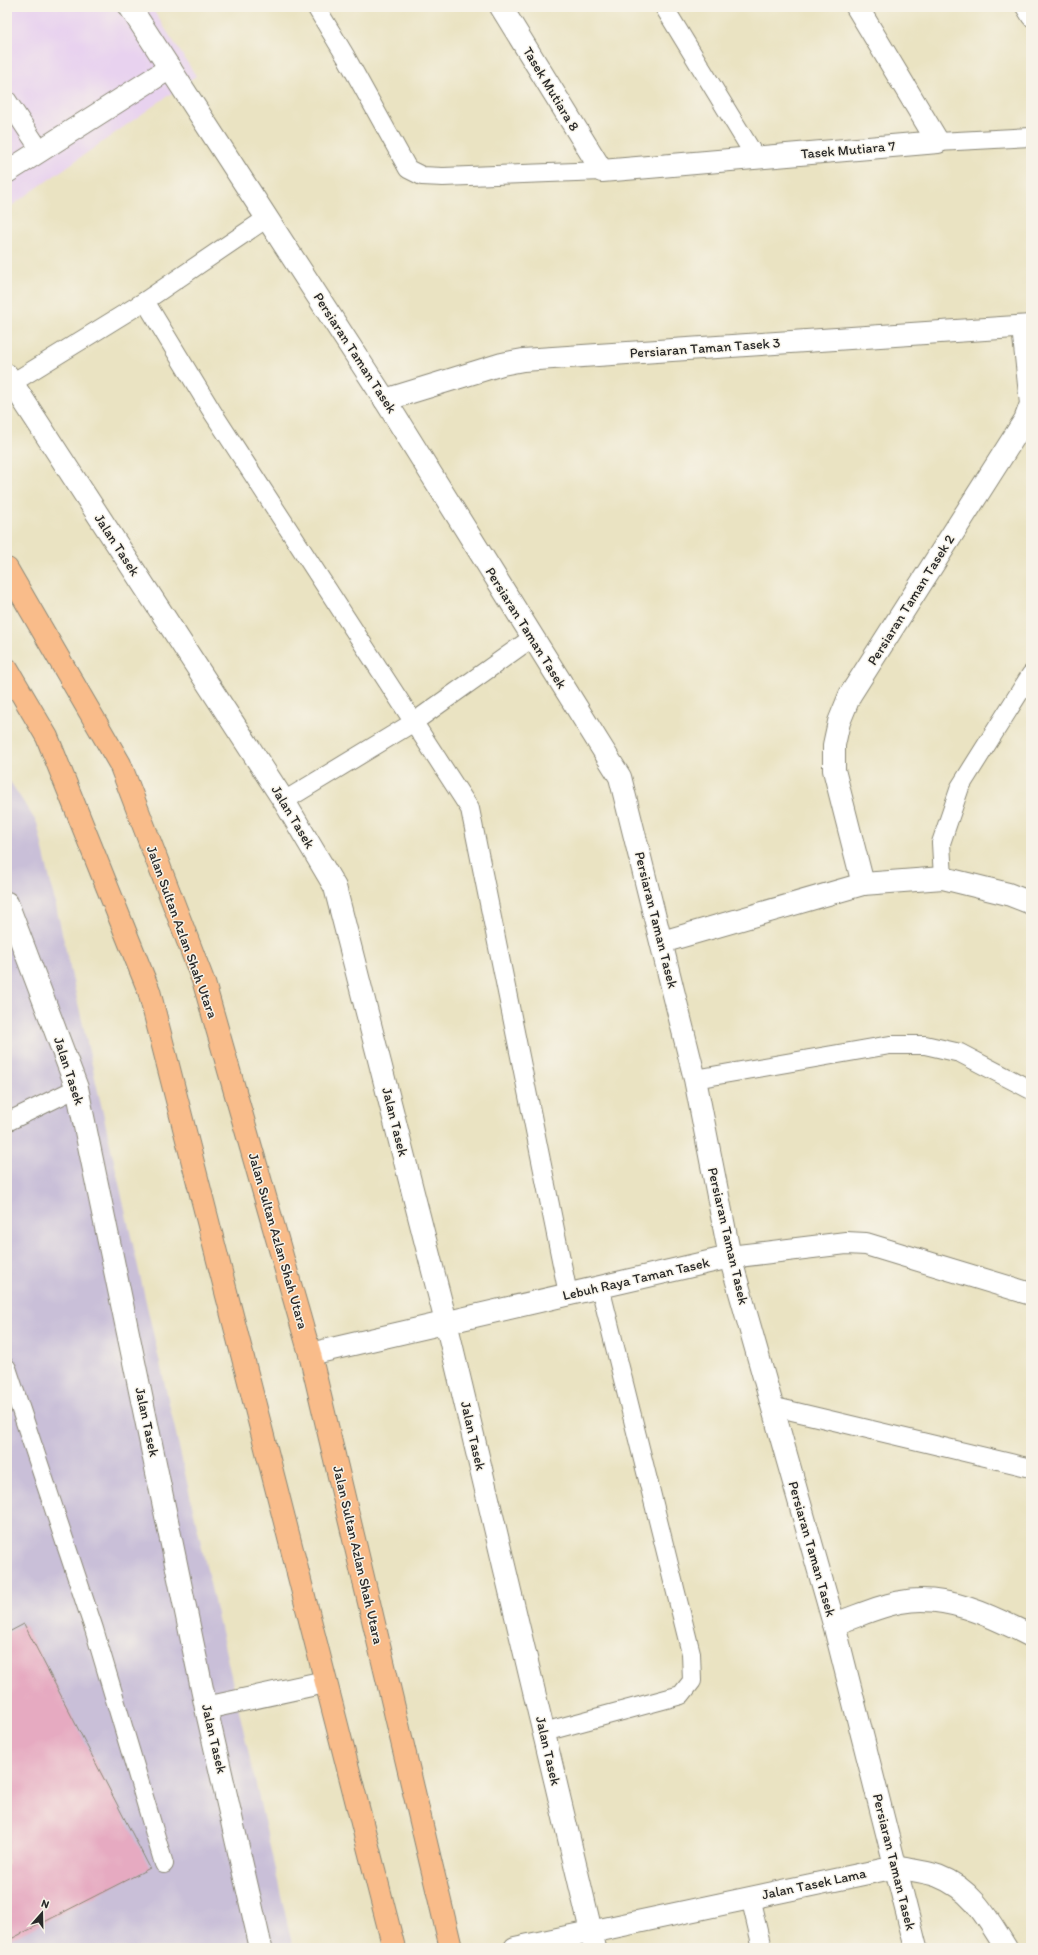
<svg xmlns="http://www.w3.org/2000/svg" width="1038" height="1955" font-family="Itim,sans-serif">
  <rect width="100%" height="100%" fill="#f7f3e8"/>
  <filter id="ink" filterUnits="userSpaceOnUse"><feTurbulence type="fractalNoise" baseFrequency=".025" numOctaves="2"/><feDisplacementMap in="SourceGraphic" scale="8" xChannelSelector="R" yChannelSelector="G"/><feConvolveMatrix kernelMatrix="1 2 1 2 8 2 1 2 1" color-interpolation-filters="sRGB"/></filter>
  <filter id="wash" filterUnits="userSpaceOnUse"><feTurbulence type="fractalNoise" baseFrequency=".012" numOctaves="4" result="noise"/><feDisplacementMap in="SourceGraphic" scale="16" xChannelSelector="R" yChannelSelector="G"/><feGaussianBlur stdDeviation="0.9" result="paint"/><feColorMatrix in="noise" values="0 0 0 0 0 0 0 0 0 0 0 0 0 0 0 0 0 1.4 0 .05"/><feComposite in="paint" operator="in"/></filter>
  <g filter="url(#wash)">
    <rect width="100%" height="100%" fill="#eae3c2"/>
    <!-- built -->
    <polygon fill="#e8d2ef" points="7,7 151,7 196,76 7,209"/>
    <!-- industrial -->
    <polygon fill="#c9bfd8" points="7,777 37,823 293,1948 7,1948"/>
    <g id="blocks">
      <!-- building -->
      <polygon fill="#e6aac1" points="24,1624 150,1868 7,1941 7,1633"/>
    </g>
  </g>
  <g filter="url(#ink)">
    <use href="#blocks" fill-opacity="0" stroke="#8a8776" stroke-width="1"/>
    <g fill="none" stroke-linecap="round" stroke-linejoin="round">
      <!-- lane casing -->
      <g stroke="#8a8776" stroke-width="20">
        <g id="lane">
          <polyline points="316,7 346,57 408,169 422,176 443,177 602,171"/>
          <polyline points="664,7 756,158"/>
          <polyline points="1025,7 1031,17"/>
          <polyline points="7,100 40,150"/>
          <polyline points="938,142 1031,137"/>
          <polyline points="145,301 213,413 470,809 568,1294"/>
          <polyline points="12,383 145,301 267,218"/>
          <polyline points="284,801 414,722 532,638"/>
          <polyline points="943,878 941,843 960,787 1031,674"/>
          <polyline points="695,1079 890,1045 925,1045 960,1053 1031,1090"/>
          <polyline points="7,1122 77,1088"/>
          <polyline points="7,1368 94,1629 164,1864"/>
          <polyline points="771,1406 1031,1468"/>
          <polyline points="544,1732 681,1695 692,1681 691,1653 600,1287"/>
          <polyline points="750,1897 762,1948"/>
        </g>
      </g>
      <!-- street casing -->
      <g stroke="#8a8776" stroke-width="24">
        <g id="street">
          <polyline points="130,7 385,400 620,777 695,1079 730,1257 834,1624 916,1948"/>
          <polyline points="501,7 602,171 938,142 857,7"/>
          <polyline points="7,172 170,68"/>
          <polyline points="7,375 284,801 335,887 446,1322 595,1948"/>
          <polyline points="385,400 502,364 523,360 1031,326"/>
          <polyline points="863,884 834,770 834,745 839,722 850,695 1025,420 1031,404 1023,327"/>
          <polyline points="7,903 77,1088 206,1708 261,1948"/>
          <polyline points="662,942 863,884 943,878 1008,894 1031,903"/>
          <polyline points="310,1354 730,1257 846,1243 866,1244 1031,1294"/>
          <path d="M834 1624C856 1617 878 1606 901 1602 945 1593 992 1616 1031 1636"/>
          <polyline points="206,1708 325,1682"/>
          <path d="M515 1948 896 1867C909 1870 924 1871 938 1876 972 1889 988 1919 1006 1948"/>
        </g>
      </g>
      <!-- primary casing -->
      <g stroke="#8a8776" stroke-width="24">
        <g id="primary">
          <polyline points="7,569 120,764 204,983 310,1354 451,1948"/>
          <polyline points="7,669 47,737 149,991 394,1948"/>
        </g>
      </g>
      <!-- lane -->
      <use href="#lane" stroke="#fff" stroke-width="18"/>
      <!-- street -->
      <use href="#street" stroke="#fff" stroke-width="22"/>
      <!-- primary -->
      <use href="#primary" stroke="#f9bc8a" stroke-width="22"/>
    </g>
  </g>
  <g text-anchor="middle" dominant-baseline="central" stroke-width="3" stroke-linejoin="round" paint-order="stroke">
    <!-- street labels -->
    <g font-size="14" fill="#2b2b2b" stroke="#f7f3e8">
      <text transform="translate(551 89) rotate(59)">Tasek Mutiara 8</text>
      <text transform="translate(848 150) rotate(-5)">Tasek Mutiara 7</text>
      <text transform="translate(705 348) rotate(-4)">Persiaran Taman Tasek 3</text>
      <text transform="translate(355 353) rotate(57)">Persiaran Taman Tasek</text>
      <text transform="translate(117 545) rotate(57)">Jalan Tasek</text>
      <text transform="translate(911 600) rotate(-58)">Persiaran Taman Tasek 2</text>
      <text transform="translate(526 628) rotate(58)">Persiaran Taman Tasek</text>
      <text transform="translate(293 817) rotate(59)">Jalan Tasek</text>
      <text transform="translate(656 920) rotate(76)">Persiaran Taman Tasek</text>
      <text transform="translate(182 932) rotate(70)">Jalan Sultan Azlan Shah Utara</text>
      <text transform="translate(69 1071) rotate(72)">Jalan Tasek</text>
      <text transform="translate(395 1122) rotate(76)">Jalan Tasek</text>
      <text transform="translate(728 1236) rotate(77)">Persiaran Taman Tasek</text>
      <text transform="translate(278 1241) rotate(74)">Jalan Sultan Azlan Shah Utara</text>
      <text transform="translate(636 1279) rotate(-13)">Lebuh Raya Taman Tasek</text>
      <text transform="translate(147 1422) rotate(78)">Jalan Tasek</text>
      <text transform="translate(473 1436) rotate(77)">Jalan Tasek</text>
      <text transform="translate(812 1549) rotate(74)">Persiaran Taman Tasek</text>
      <text transform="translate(358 1555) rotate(77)">Jalan Sultan Azlan Shah Utara</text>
      <text transform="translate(214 1739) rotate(77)">Jalan Tasek</text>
      <text transform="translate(548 1751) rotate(77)">Jalan Tasek</text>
      <text transform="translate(894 1862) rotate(76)">Persiaran Taman Tasek</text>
      <text transform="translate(814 1884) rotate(-12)">Jalan Tasek Lama</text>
    </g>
  </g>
  <!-- margin -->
  <rect width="1038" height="1955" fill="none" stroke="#f7f3e8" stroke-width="24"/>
  <!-- north arrow -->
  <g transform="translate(42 1913) rotate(20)" stroke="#f7f3e8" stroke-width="3" paint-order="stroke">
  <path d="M0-3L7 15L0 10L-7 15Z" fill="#2b2b2b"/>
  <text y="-6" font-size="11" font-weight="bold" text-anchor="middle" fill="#2b2b2b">N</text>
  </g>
</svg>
